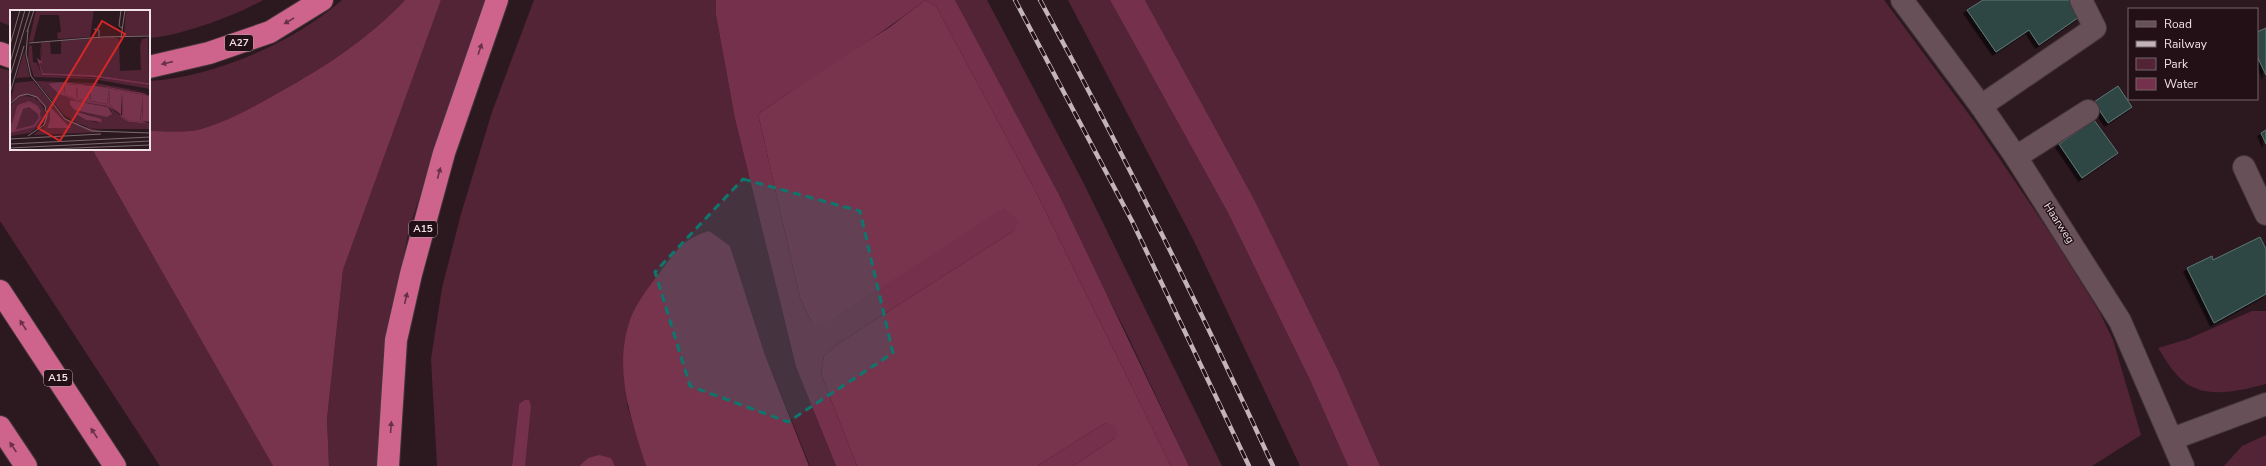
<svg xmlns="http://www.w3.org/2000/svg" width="2266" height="466" font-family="'Nunito Sans',sans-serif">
  <defs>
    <filter id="shadow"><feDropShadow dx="-3.5" dy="3.5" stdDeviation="0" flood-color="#0009"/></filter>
  </defs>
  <rect width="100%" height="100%" fill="#2c191f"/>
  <!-- green -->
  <g fill="#532435">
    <path d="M0 0H263C235 16 180 36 149 38V11H11V26L0 22Z"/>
    <path d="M342 0H405C368 39 325 67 278 93 253 107 228 121 201 129 188 133 163 131 149 131V81C214 77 293 43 342 0Z"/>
    <polygon points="441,0 485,0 409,229 389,335 381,466 329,466 327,419 343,270"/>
    <polygon points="534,0 716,0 716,15 735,119 796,367 836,466 810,466 765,355 730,246 627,404 646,466 615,466 611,458 588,458 579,466 525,466 519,404 512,466 437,466 431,359 442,288 461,214 492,112"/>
    <polygon points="955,0 987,0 1083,182 1222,466 1189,466 1126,332"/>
    <polygon points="1068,0 1110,0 1227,211 1310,380 1348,466 1300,466 1194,241"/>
    <polygon points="1145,0 1884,0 1976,124 2054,239 2100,313 2113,340 2141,435 2092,466 1380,466 1338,370 1254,199"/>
    <polygon points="0,68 11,71 11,149 92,149 273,466 160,466 0,221"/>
    <path d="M2252 311H2266V384C2242 390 2210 399 2187 384 2174 375 2166 360 2158 348L2188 339Z"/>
    <polygon points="2266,435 2266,466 2224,466 2242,446"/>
  </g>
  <!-- forest -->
  <g fill="#78334d">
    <path d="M405 0H441L343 270 327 419 329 466H273L92 149H149V131C163 131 188 133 201 129 228 121 253 107 278 93 325 67 368 39 405 0Z"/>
    <polygon points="925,0 936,6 1036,192 1171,466 1073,466 1115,438 1105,423 1037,466 857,466 821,374 824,356 839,343 1015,230 826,323 812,323 800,298 758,114 825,68 890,27"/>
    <path d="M709 231 730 246 765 355 809 466H646C631 418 613 370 630 320 636 303 650 285 661 271 676 251 684 238 709 231Z"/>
    <polygon points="599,455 611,458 615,466 579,466 588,458"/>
  </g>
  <!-- water -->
  <g fill="#75314b">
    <path d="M716 0H925C872 42 813 75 758 114L800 298 812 323H826L1004 208 1019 221 1015 230 839 343 824 356 821 374 857 466H836L796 367 735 119 716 15Z"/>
    <polygon points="925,0 955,0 1059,195 1189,466 1171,466 1036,192 936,6"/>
    <polygon points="1110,0 1145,0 1254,199 1338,370 1380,466 1348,466 1310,380 1227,211"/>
    <polygon points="525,400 529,400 531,406 525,466 512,466 519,404"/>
    <polygon points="1105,423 1113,425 1117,432 1115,438 1073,466 1037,466"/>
  </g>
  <!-- building -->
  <g fill="#2e4745" stroke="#5c7774" filter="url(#shadow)">
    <polygon points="1983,0 2071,0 2082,15 2039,45 2029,30 1996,52 1967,10"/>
    <polygon points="2266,28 2266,75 2257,56 2257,32"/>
    <polygon points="2118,86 2132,107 2108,123 2094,102"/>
    <polygon points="2094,120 2118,153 2082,178 2059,144"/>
    <polygon points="2266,130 2266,144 2261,133"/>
    <polygon points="2260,237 2266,249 2266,294 2214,323 2187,268 2212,256 2213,260"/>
  </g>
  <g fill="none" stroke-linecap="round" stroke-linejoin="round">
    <!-- minor casing -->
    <g stroke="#433539" stroke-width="24">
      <g id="minor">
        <polyline points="1902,0 1981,106 2016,157 2120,321 2183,466"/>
        <polyline points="1981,106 2095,28 2081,0"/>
        <polyline points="2016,157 2088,111"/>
        <polyline points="2244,167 2266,214"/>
        <polyline points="2172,439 2266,404"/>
      </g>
    </g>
    <!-- highway casing -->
    <g stroke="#433539" stroke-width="24">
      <g id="highway">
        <polyline points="0,53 11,57"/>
        <polyline points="149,67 209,53 270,32 322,0"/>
        <polyline points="0,291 115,466"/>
        <polyline points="0,427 26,466"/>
        <polyline points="388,466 396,340 411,274 444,153 497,0"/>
      </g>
    </g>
    <!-- minor -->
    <use href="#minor" stroke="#675057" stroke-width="22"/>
    <!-- highway -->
    <use href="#highway" stroke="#ce648b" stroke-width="22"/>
    <!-- rail casing -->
    <g stroke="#c3b4b9" stroke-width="4.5">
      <g id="rail">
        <polyline points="1015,0 1132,221 1249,466"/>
        <path d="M1040 0C1123 152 1200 308 1273 466"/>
      </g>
    </g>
    <!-- rail -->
    <use href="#rail" stroke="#221016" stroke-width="3" stroke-dasharray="9" stroke-linecap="butt"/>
  </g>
  <!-- one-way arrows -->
  <defs><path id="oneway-solid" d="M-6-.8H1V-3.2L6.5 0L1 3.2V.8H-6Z"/></defs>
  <g fill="#673245">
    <use href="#oneway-solid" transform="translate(289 21) rotate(149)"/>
    <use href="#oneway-solid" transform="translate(480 49) rotate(-71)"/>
    <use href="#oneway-solid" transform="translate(167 63) rotate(167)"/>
    <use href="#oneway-solid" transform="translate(439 173) rotate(-75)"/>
    <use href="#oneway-solid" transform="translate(406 298) rotate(-77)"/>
    <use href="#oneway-solid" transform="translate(23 325) rotate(-123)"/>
    <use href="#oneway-solid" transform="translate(391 427) rotate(-86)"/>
    <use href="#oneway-solid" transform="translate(94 433) rotate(-123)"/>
    <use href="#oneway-solid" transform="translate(13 447) rotate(-124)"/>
  </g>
  <!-- marked area -->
  <path fill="#0f766e" fill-opacity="0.2" stroke="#0f766e" stroke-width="3" stroke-dasharray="8 5" stroke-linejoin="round" d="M743 179 860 211 893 353 788 422 690 386 655 272Z"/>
  <g text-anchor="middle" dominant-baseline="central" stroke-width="3" stroke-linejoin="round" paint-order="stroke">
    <!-- shield labels -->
    <g fill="#221016" stroke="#b2a2a7" stroke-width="1">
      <rect x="225" y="35" width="28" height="16" rx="3"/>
      <rect x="409" y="221" width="28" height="16" rx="3"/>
      <rect x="44" y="370" width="28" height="16" rx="3"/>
    </g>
    <g font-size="10" font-weight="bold" fill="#efe1e5">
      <text x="239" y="43">A27</text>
      <text x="423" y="229">A15</text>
      <text x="58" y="378">A15</text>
    </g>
    <!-- street labels -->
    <g font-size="11" fill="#efe1e5" stroke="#221016">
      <text transform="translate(2059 223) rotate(57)">Haarweg</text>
    </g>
  </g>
  <!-- overview -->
  <g transform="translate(10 10)">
    <rect width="140" height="140" fill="#2c191f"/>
    <path d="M26 0H84L80 27 48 29 47 23 51 22 49 5H30L23 32 19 31ZM116 0H140V25L114 26ZM103 27 109 29 110 61 131 60 130 35 132 29 138 28 139 73 84 65 34 63 31 61 29 54 32 53 31 33 40 32 41 44H51V31ZM19 35 22 36 23 52 27 53 32 65 98 69 138 74 140 79 83 69 24 67 18 49ZM14 42 20 67 6 68ZM23 71 55 109 93 122 23 125 33 118 37 99 20 84 0 92 5 73ZM39 97 60 116V118H37L40 110ZM26 71 85 73 140 83 76 74 52 72 38 75 55 86 98 96 119 112 140 114V119H87L72 116 54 105ZM60 90 98 97 102 102 61 97ZM68 102 83 106 88 113 72 108 67 105ZM16 86 26 88 35 100 34 112 20 123 0 126V97L5 90Z" fill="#532435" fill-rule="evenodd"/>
    <path d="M54 74 87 76 140 86V112L132 111 133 87 130 112 121 111 113 107 112 83 111 105 100 95 99 80 97 94 81 91 80 78 79 91 68 89 67 76 66 89 55 85ZM60 90 98 97 102 104 97 107 65 100 60 95ZM19 91 28 96 31 102 28 104 19 97 13 99 5 122 0 123 7 96ZM39 97H40L61 118H37L40 110ZM68 102 91 109 92 112 76 110 67 105Z" fill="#78334d"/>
    <path d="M30 34 32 53 29 54 33 63 84 65 139 73 140 75 83 67 32 65 27 48 31 51ZM52 72 98 77 133 83 140 86 87 76 54 74 55 85 66 89 67 76 68 89 79 91 80 77 81 91 97 94 99 79 100 95 108 102 97 96 68 91 49 84 38 74ZM113 82 114 108 130 112 133 87 132 111 140 114 119 112 112 108 110 105H112Z" fill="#75314b"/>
    <path fill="none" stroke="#75314b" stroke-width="2" d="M0 120 10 95 18 93 27 97 30 108 24 116 4 121"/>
    <path fill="none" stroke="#7a696e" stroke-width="1" d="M111 0 109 16 112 18M84 19 89 20V27M18 20 16 44 21 66 55 109 82 121 140 123M17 22 24 0M111 28 115 0M19 33 93 27 140 26M0 35 10 0M0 53 15 0M0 66 20 0M0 83 14 36M0 94 9 86 17 84 27 87 35 96 37 106 34 115 18 126M0 129 91 124M0 134 140 127M0 138 140 131M16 140 140 135"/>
    <path fill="#d62828" fill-opacity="0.15" stroke="#d62828" stroke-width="2" d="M92 11 115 24 50 131 28 118Z"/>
    <rect width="140" height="140" fill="none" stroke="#efe1e5" stroke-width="2"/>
  </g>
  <!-- legend -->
  <rect x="2128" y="8" width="130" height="92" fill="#221016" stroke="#746469"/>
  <rect x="2136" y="21" width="20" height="6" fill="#675057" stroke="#746469"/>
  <text x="2164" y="28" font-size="12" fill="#efe1e5">Road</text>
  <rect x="2136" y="41" width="20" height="6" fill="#c3b4b9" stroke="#746469"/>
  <text x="2164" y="48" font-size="12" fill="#efe1e5">Railway</text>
  <rect x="2136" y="58" width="20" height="12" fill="#532435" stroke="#746469"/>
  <text x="2164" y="68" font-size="12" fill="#efe1e5">Park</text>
  <rect x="2136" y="78" width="20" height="12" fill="#75314b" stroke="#746469"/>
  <text x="2164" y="88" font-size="12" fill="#efe1e5">Water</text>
</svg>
